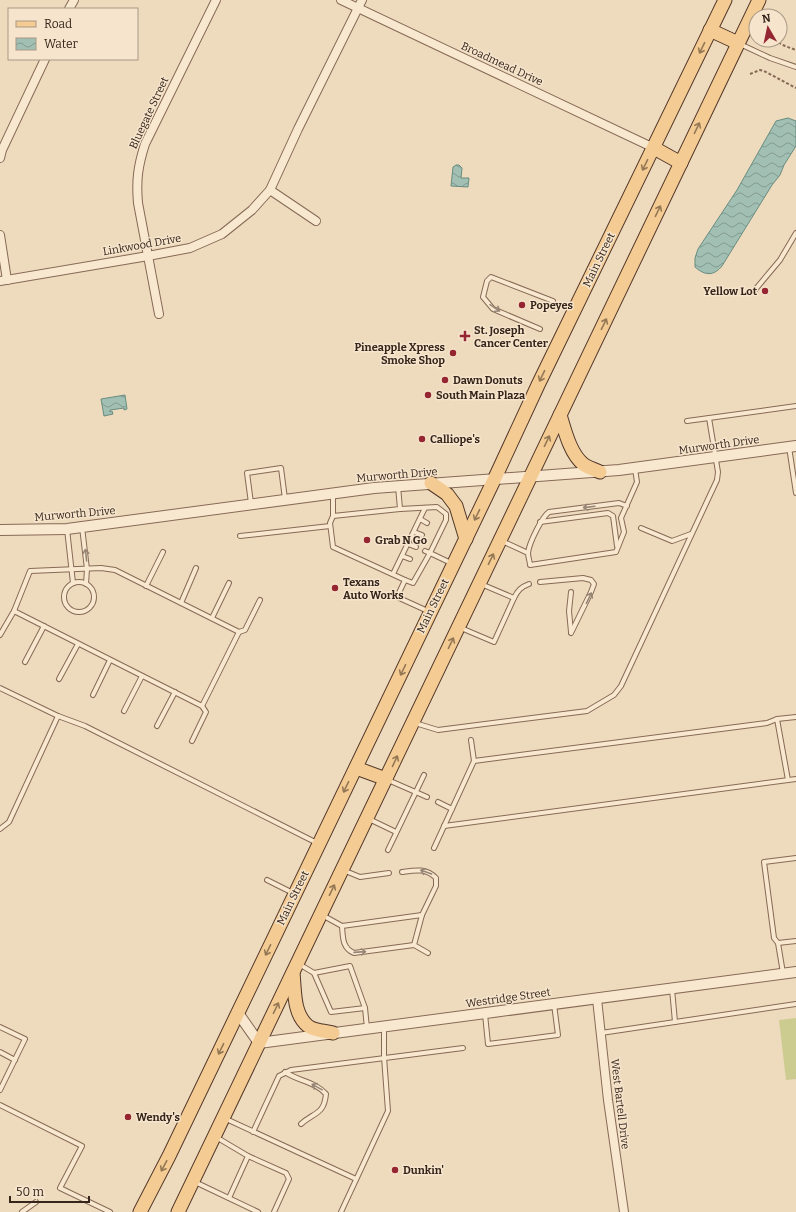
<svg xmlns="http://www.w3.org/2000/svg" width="796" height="1212" font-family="Bitter,serif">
  <defs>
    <pattern id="water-waves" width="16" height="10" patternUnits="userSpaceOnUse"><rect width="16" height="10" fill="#a1bfb3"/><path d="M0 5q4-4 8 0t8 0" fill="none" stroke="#849b91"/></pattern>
  </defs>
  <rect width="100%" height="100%" fill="#eedabd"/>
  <!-- garden -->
  <polygon fill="#cccc91" points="796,1018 796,1079 786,1080 779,1020"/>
  <!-- water -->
  <g fill="url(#water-waves)" stroke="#688d80">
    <path d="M788 118 796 121V146L784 165 780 175 772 185 722 266C714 276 705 276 695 267V258L698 249 737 190 776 121Z"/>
    <polygon points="456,165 459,165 462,168 461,178 469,178 468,187 451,186 453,167"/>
    <polygon points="125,395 127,409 124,410 124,408 110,410 110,412 112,411 113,414 104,416 101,399"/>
  </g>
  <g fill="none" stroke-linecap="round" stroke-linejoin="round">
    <!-- service casing -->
    <g stroke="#866a56" stroke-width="6">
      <g id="service">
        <polyline points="740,44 770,58 796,67"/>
        <polyline points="754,291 780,260 796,233"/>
        <polyline points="540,329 493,309 483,297 487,281 491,277 553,301"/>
        <polyline points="687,421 796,406"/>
        <polyline points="789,447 796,493"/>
        <polyline points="333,493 333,516 330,523 333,547 405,580 397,597 430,612"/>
        <polyline points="251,503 247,473 281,468 285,499"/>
        <path d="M627 506 619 503 549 512C542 517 529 543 528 553 528 557 530 562 530 565L616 552 624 532 621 518 637 482 635 469"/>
        <polyline points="400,509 437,507 446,514 446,520 430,553 451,563"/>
        <polyline points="333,516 400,509 398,486"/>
        <polyline points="420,519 427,523"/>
        <polyline points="540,522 608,513 613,516 617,546"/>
        <polyline points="82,527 87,569 86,584"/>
        <polyline points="641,528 672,541 691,534"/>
        <polyline points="67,529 73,583"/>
        <polyline points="414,532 422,535"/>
        <polyline points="240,536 330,526"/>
        <polyline points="502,541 528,553"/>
        <polyline points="408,544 416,547"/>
        <polyline points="402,556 410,559"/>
        <polyline points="393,574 425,508"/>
        <polyline points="405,580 413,583 430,553 425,551"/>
        <circle cx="79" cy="597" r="15"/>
        <polyline points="540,582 583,578 591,580 594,584 591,592 571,633"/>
        <polyline points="146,586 163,552"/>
        <path d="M514 598C518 590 521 587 529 584"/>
        <polyline points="181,603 196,568"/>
        <polyline points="14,611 202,706 206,712 192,741"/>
        <polyline points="212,618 229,583"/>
        <polyline points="461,628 494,642 514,598 481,584"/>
        <polyline points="239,632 245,630 260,600"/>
        <polyline points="571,632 569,611 571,592"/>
        <polyline points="0,635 14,611 30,571 101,568 115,570 239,632 202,706"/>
        <polyline points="25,662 44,626"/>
        <polyline points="59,679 78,644"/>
        <polyline points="0,688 58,716 9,822 0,829"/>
        <polyline points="93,695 110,660"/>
        <polyline points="124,711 142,676"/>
        <polyline points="58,716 85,726 317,843"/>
        <polyline points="777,719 788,780"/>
        <polyline points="415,723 438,730 587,711 614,695 621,686 717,480 718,472 709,418"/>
        <polyline points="157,726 175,692"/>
        <polyline points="474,761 767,723 777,719 796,717"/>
        <polyline points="388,780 427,797"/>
        <polyline points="438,802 452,809"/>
        <polyline points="369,819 396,832"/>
        <polyline points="444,826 796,779"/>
        <polyline points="434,848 474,761 471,740"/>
        <polyline points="388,850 424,775"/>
        <polyline points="343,870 360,877 389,873"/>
        <path d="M402 872C416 870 426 868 436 878V886L422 915 414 945 428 953"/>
        <polyline points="267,880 293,893"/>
        <polyline points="322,915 342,926 422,915"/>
        <path d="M342 926C343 937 342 948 354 953L414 945"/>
        <polyline points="778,943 796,941"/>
        <polyline points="299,964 314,973 350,966 365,1008 367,1028"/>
        <polyline points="314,973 331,1012 365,1008"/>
        <polyline points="783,973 778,943 774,938 764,862 796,858"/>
        <polyline points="672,989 675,1022"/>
        <polyline points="485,1014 488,1044 558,1035 554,1004"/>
        <polyline points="0,1027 25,1039 0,1090"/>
        <polyline points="601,1033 796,1004"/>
        <polyline points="0,1052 15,1060"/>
        <path d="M285 1072C298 1081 316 1082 326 1094 324 1115 314 1112 301 1124"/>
        <polyline points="0,1105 82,1146 60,1188 110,1212"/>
        <polyline points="224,1118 356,1179"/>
        <polyline points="253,1132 279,1076 291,1070 463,1048"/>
        <polyline points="216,1137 248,1156 229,1198"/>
        <polyline points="248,1156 286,1173 289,1179 274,1212"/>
        <polyline points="195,1182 258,1212"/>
        <polyline points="22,1212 36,1202"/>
        <polyline points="341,1212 388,1111 384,1057 384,1027"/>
      </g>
    </g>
    <!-- minor casing -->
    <g stroke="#866a56" stroke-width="10">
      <g id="minor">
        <polyline points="341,0 654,148"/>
        <polyline points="69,9 74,0"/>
        <polyline points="0,158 2,150 45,59"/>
        <polyline points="270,190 316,221"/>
        <polyline points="0,235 7,280"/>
        <polyline points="0,281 148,256 190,248 222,234 252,210 270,190 298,129 362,0"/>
        <path d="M159 314 138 203C136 180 138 166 145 144L216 0"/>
        <polyline points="597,999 608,1100 624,1212"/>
      </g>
    </g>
    <!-- tertiary casing -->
    <g stroke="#866a56" stroke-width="12">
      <g id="tertiary">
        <polyline points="0,530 67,529 374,488 619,470 796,446"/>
        <polyline points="238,1013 259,1043 796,972"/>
      </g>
    </g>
    <!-- primary casing -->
    <g stroke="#53392b" stroke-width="15">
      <g id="primary">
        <polyline points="710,30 738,43"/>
        <polyline points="654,148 681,163"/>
        <path d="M560 415C565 431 570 453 583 464 587 467 595 470 600 472"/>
        <polyline points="431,483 447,494 456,506 466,539"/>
        <polyline points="356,768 386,779"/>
        <path d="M293 973C295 991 293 1014 308 1026 314 1031 326 1031 333 1033"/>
        <polyline points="140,1212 169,1156 494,480 538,385 725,0"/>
        <polyline points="178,1212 759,0"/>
      </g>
    </g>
    <!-- path -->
    <g stroke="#866a56" stroke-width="2" stroke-dasharray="3 2" stroke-linecap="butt">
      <polyline points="774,40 785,46 796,50"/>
      <polyline points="750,74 760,70 764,71 796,88"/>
    </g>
    <!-- service -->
    <use href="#service" stroke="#f9e8d0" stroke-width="4"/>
    <!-- minor -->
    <use href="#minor" stroke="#f9e8d0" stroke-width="8"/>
    <!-- tertiary -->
    <use href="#tertiary" stroke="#f9e8d0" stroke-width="10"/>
    <!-- primary -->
    <use href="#primary" stroke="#f4cb92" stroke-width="13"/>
  </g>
  <!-- one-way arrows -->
  <defs><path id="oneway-shaft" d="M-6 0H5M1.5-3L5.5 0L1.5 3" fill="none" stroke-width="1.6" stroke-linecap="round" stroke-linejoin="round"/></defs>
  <g stroke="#947856">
    <use href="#oneway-shaft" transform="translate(702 48) rotate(116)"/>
    <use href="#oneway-shaft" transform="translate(697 128) rotate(-64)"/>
    <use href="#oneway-shaft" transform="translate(645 165) rotate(116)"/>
    <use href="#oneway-shaft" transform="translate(658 211) rotate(-64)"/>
    <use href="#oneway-shaft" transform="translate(604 324) rotate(-64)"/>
    <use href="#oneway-shaft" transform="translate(542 376) rotate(116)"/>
    <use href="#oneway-shaft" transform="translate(547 441) rotate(-64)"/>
    <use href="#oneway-shaft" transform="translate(477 515) rotate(116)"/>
    <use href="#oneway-shaft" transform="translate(491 559) rotate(-64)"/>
    <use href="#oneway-shaft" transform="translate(451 643) rotate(-64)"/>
    <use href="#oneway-shaft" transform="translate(403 670) rotate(116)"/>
    <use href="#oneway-shaft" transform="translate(395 761) rotate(-65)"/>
    <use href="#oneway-shaft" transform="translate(346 787) rotate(116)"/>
    <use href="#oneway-shaft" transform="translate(332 890) rotate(-64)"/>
    <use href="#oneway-shaft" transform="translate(268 950) rotate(116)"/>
    <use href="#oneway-shaft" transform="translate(276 1008) rotate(-64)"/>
    <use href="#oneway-shaft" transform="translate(221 1049) rotate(116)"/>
    <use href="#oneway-shaft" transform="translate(164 1166) rotate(118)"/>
  </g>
  <g stroke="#978676">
    <use href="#oneway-shaft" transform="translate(495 308) rotate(34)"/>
    <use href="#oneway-shaft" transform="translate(589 507) rotate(173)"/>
    <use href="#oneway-shaft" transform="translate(86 555) rotate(-96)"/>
    <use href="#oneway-shaft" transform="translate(589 598) rotate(-64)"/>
    <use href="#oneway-shaft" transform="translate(426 872) rotate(-160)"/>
    <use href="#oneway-shaft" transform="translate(360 952) rotate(-4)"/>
    <use href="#oneway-shaft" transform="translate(317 1087) rotate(-151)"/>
  </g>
  <!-- markers -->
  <g fill="#962532" stroke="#f6e5cc" stroke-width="1.5">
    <circle cx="765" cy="291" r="4"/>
    <circle cx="522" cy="305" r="4"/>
    <path d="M463 330h4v4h4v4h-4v4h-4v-4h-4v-4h4z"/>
    <circle cx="453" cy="353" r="4"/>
    <circle cx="445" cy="380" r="4"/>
    <circle cx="428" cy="395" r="4"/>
    <circle cx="422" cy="439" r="4"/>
    <circle cx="367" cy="540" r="4"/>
    <circle cx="335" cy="588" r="4"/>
    <circle cx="128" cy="1117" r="4"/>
    <circle cx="395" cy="1170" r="4"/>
  </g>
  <g text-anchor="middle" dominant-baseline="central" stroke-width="3" stroke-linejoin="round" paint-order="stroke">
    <!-- street labels -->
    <g font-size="11" fill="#35251b" stroke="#f6e5cc">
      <text transform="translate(502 64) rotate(25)">Broadmead Drive</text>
      <text transform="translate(149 113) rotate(-65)">Bluegate Street</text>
      <text transform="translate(142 245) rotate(-10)">Linkwood Drive</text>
      <text transform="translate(599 260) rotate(-64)">Main Street</text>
      <text transform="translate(719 445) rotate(-8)">Murworth Drive</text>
      <text transform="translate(397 475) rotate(-5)">Murworth Drive</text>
      <text transform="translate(75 514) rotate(-5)">Murworth Drive</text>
      <text transform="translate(433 606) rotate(-64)">Main Street</text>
      <text transform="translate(293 898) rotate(-64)">Main Street</text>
      <text transform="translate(508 998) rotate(-8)">Westridge Street</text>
      <text transform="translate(620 1104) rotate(83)">West Bartell Drive</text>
    </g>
    <!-- poi labels -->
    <g font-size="11" font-weight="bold" fill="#35251b" stroke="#f6e5cc" text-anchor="start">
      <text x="757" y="291" text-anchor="end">Yellow Lot</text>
      <text x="530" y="305">Popeyes</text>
      <text x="474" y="330">St. Joseph<tspan x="474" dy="13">Cancer Center</tspan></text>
      <text x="445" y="347" text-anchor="end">Pineapple Xpress<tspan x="445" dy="13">Smoke Shop</tspan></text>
      <text x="453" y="380">Dawn Donuts</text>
      <text x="436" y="395">South Main Plaza</text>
      <text x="430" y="439">Calliope's</text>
      <text x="375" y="540">Grab N Go</text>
      <text x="343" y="582">Texans<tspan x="343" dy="13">Auto Works</tspan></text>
      <text x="136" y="1117">Wendy's</text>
      <text x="403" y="1170">Dunkin'</text>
    </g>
  </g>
  <!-- legend -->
  <rect x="8" y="8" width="130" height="52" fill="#f6e5cc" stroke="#a99885"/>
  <rect x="16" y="21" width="20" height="6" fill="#f4cb92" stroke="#a99885"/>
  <text x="44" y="28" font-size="12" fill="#35251b">Road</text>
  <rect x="16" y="38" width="20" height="12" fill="url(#water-waves)" stroke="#a99885"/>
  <text x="44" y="48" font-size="12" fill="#35251b">Water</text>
  <!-- north arrow -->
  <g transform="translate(768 28) rotate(351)"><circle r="19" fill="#f6e5cc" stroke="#a99885"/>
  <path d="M0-3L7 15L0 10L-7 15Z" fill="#962532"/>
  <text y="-6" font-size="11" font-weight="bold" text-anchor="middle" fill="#35251b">N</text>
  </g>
  <!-- scale -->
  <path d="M10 1196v6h79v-6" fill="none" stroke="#35251b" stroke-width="2"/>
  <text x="16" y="1196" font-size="12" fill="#35251b" stroke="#f6e5cc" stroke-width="3" paint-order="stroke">50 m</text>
</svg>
